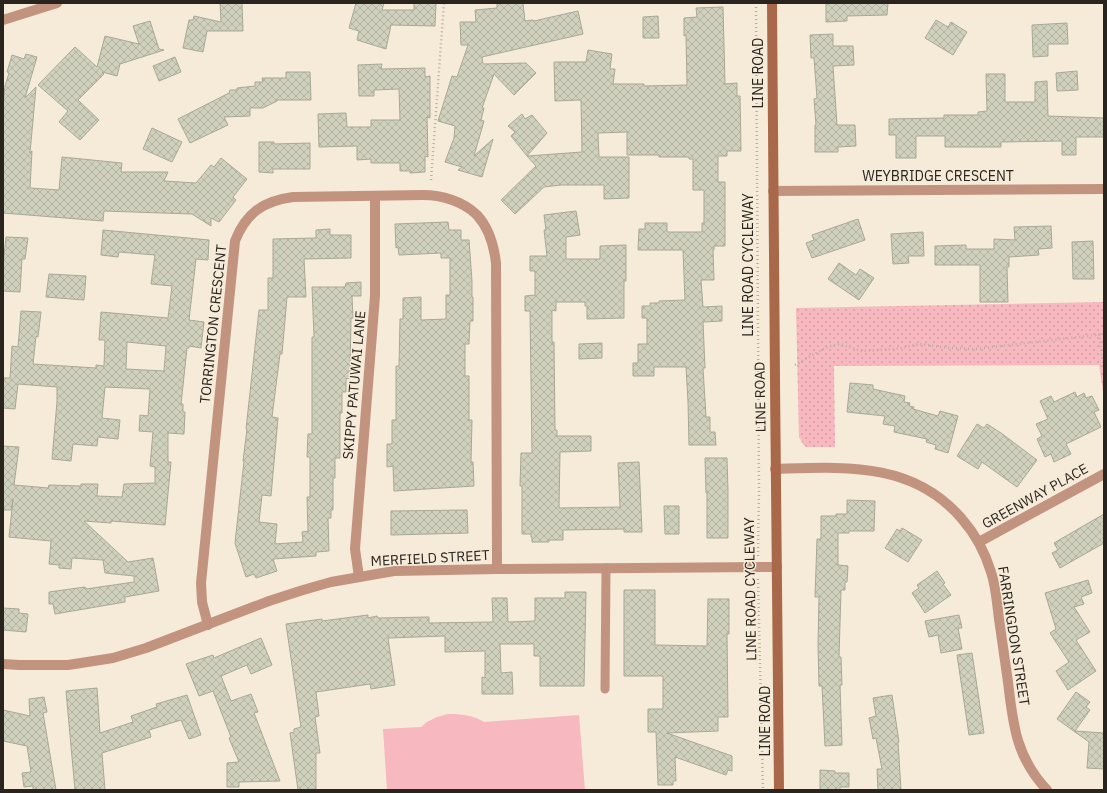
<svg xmlns="http://www.w3.org/2000/svg" width="1107" height="793" font-family="'IBM Plex Sans',sans-serif">
  <defs>
    <pattern id="grass-dots" width="8" height="8" patternUnits="userSpaceOnUse"><rect width="8" height="8" fill="#f7b8c0"/><path d="M2 2h.1M6 6h.1" fill="none" stroke="#d49ea5" stroke-width="1.8" stroke-linecap="round"/></pattern>
    <pattern id="building-cross-hatch" width="8" height="8" patternUnits="userSpaceOnUse"><rect width="8" height="8" fill="#cfd1bd"/><path d="M0 0l8 8M0 8l8-8" fill="none" stroke="#b2b3a2"/></pattern>
  </defs>
  <rect width="100%" height="100%" fill="#f6ead8"/>
  <!-- grass -->
  <polygon fill="url(#grass-dots)" points="1104,302 1104,398 1099,365 834,366 835,447 806,447 803,444 799,437 796,308"/>
  <!-- pitch -->
  <path fill="#f7b8c0" d="M448 714C461 714 473 715 484 722L579 715 585 790H387L383 729 421 727 427 722 437 717Z"/>
  <!-- building -->
  <g fill="url(#building-cross-hatch)" stroke="#a7a996" fill-rule="evenodd">
    <polygon points="220,3 242,3 243,31 207,31 203,52 183,48 189,20 193,20 194,16 221,22"/>
    <polygon points="356,3 384,3 382,10 414,10 414,3 436,3 435,26 391,25 386,49 357,40 359,31 349,28"/>
    <polygon points="497,3 523,3 525,21 533,20 534,21 578,11 583,34 482,57 483,64 526,63 536,73 514,95 494,74 482,108 484,108 481,120 484,121 474,156 493,139 482,177 458,170 462,167 445,162 454,138 455,126 438,121 452,76 457,77 468,45 461,45 460,22 476,22 475,10 497,8"/>
    <polygon points="826,3 888,3 887,15 847,16 847,21 826,22"/>
    <polygon points="723,7 725,84 737,83 737,96 740,96 741,151 727,151 727,156 718,156 718,182 725,182 725,246 714,246 714,250 713,250 714,280 701,280 703,307 722,306 722,321 703,322 705,368 703,368 706,417 710,417 710,432 715,432 716,445 689,445 688,402 686,367 654,367 654,376 633,376 633,363 638,363 638,344 647,344 647,318 642,318 642,306 650,306 650,303 659,303 659,301 685,300 683,250 638,250 639,229 645,229 645,223 667,223 667,232 702,232 702,223 704,223 704,190 693,190 693,159 689,159 689,157 659,157 659,155 627,155 627,132 598,133 599,157 629,157 629,198 604,199 604,185 561,185 544,187 515,214 501,200 536,166 527,156 582,152 581,100 555,101 554,62 586,62 588,50 612,54 610,69 615,69 613,84 644,84 644,86 687,85 686,35 684,36 684,18 697,17 696,8"/>
    <polygon points="658,16 659,38 643,38 643,17"/>
    <polygon points="936,20 948,27 951,22 967,32 953,55 925,38"/>
    <polygon points="150,21 159,49 164,50 120,64 117,76 102,72 104,74 78,100 99,120 80,140 59,122 68,111 38,85 75,47 97,67 105,36 139,44 133,26"/>
    <polygon points="1067,23 1068,44 1048,44 1048,56 1033,57 1032,25"/>
    <polygon points="833,34 833,46 853,46 854,65 833,66 837,125 855,125 856,146 838,147 838,152 815,152 815,125 816,125 814,99 817,98 814,58 811,58 810,35"/>
    <polygon points="26,54 37,57 25,98 36,87 30,153 32,151 30,188 59,190 62,157 122,163 121,172 168,172 164,181 196,183 211,165 214,167 221,158 247,179 233,197 236,200 219,222 211,218 211,226 192,214 104,211 103,221 3,213 3,105 5,86 9,73 7,72 12,55 24,59"/>
    <polygon points="175,57 181,72 159,81 153,66"/>
    <polygon points="382,64 381,69 425,68 425,77 430,76 430,118 427,117 428,157 425,156 425,172 410,173 410,171 400,171 400,163 371,163 371,159 357,160 357,146 319,147 318,114 346,113 347,127 371,127 371,120 400,120 399,89 374,90 374,96 359,96 358,65"/>
    <polygon points="1077,71 1078,90 1057,91 1056,73"/>
    <polygon points="286,72 310,72 311,100 277,100 277,101 263,108 250,108 250,116 224,117 228,125 190,143 178,119 229,93 230,90 237,90 237,88 255,86 255,82 263,82 262,78 286,78"/>
    <polygon points="986,74 1005,74 1005,102 1035,102 1035,82 1047,81 1048,116 1104,118 1104,137 1076,137 1076,155 1062,155 1062,141 1001,142 1001,147 945,147 945,136 916,136 916,158 896,158 896,135 889,135 889,119 944,118 944,115 978,115 978,112 987,111"/>
    <polygon points="522,114 525,119 532,115 547,133 527,156 511,136 515,132 508,126"/>
    <polygon points="152,128 182,142 172,162 143,149"/>
    <polygon points="259,142 274,142 274,144 310,143 310,169 273,169 273,173 259,172"/>
    <polygon points="576,211 580,235 566,237 566,259 600,259 600,246 626,245 626,281 624,281 624,318 587,319 587,306 585,306 585,302 556,302 556,311 552,310 552,342 554,342 555,430 557,430 557,436 591,436 591,451 560,452 559,508 620,507 618,463 639,462 642,532 624,532 624,529 563,530 563,540 549,540 549,542 532,542 532,537 531,537 531,534 522,534 522,486 520,486 521,453 532,453 530,311 525,311 525,296 535,295 535,271 530,271 530,256 547,256 544,230 546,230 544,215"/>
    <polygon points="858,219 865,240 812,258 806,243 814,240 812,235"/>
    <polygon points="448,222 449,230 461,230 461,240 469,240 472,281 472,297 473,297 473,321 470,321 469,344 465,344 465,376 469,376 469,420 472,420 471,462 473,462 474,486 394,491 393,466 387,467 387,444 392,444 392,420 396,420 396,366 399,366 400,319 403,319 403,298 421,297 421,320 446,319 446,295 450,295 450,258 441,258 441,253 399,255 398,247 396,248 395,224"/>
    <polygon points="1051,226 1052,248 1038,249 1039,255 1009,257 1009,267 1007,267 1008,302 980,302 980,265 935,265 935,246 966,245 966,249 994,249 994,239 1015,240 1014,227"/>
    <polygon points="330,229 330,235 351,235 351,258 304,259 306,297 287,297 282,354 280,354 272,417 278,418 271,496 262,495 259,522 277,524 275,544 303,542 302,532 308,531 307,497 310,497 310,457 307,457 308,434 312,434 312,337 314,337 312,287 345,287 346,283 361,282 361,296 352,296 353,318 351,318 350,378 346,379 346,392 342,392 342,413 340,413 340,458 335,458 335,478 333,478 333,510 331,510 331,518 328,518 329,551 316,552 316,556 273,559 277,571 256,578 254,574 246,577 235,543 244,461 243,461 247,429 246,429 259,310 268,310 268,278 273,278 273,239 316,238 316,230"/>
    <path d="M103 230 209 240 208 260 196 259 189 320 204 322 201 348 189 346V348H187L181 404H183V412H185L184 434 168 433V462H171L165 525 111 521V523L84 521 128 562 153 558 159 591 125 597V602L55 614 53 604H49V592L85 587 86 589 134 582V576L105 573 103 560 72 558 71 569 59 568V565L49 564 51 541 9 537 13 499 11 510H3V446L19 447 14 485 48 488 49 485 81 486V484H98L97 496 122 497 124 484 155 483V467L150 466 153 432 139 431 140 415 148 416 150 389 105 387 102 418 120 420 118 439 98 437 97 446 73 444 71 461 52 459 57 402V387L18 384 15 409 3 408V378H10L12 346 18 347 21 311 41 312 38 337 36 336 33 364 96 368V365L104 366 105 340H99L101 312 168 318 172 286 151 284 155 255 119 252 118 257 101 255ZM127 342 166 346 164 371 126 369Z"/>
    <polygon points="923,232 924,256 908,256 909,263 893,264 891,234"/>
    <polygon points="6,237 28,238 25,259 22,259 20,292 3,291 3,265"/>
    <polygon points="1093,241 1094,279 1073,279 1072,242"/>
    <polygon points="839,263 856,275 860,269 874,278 859,300 828,279"/>
    <polygon points="49,274 86,276 84,300 46,297"/>
    <polygon points="602,343 602,358 579,359 579,344"/>
    <polygon points="850,383 873,385 873,389 905,396 904,402 910,403 909,406 914,407 913,409 938,416 940,411 958,416 948,453 935,449 936,445 926,442 927,439 894,432 895,426 883,424 885,416 847,412"/>
    <polygon points="1075,392 1077,397 1084,393 1086,398 1092,396 1099,410 1094,412 1101,427 1066,444 1071,454 1054,462 1051,454 1045,457 1037,439 1042,436 1036,424 1048,419 1040,401 1051,396 1054,402"/>
    <polygon points="977,424 984,428 987,424 1001,433 1037,460 1017,487 982,462 978,469 957,456"/>
    <polygon points="705,458 727,458 728,491 728,538 707,538 707,493 706,493"/>
    <polygon points="847,500 875,501 874,531 849,531 849,533 838,533 838,565 848,566 847,582 845,582 845,590 841,590 839,657 841,657 842,685 840,685 842,745 825,746 822,686 819,686 818,645 819,597 815,597 817,539 821,539 821,516 836,516 836,514 847,514"/>
    <polygon points="664,506 679,506 679,534 665,534"/>
    <polygon points="467,510 468,533 391,535 391,511"/>
    <polygon points="1104,514 1104,543 1060,568 1052,553 1058,550 1054,543"/>
    <polygon points="902,528 922,540 908,562 885,548 897,529 900,531"/>
    <polygon points="937,571 945,583 943,584 951,595 925,613 912,593 919,588 917,585"/>
    <polygon points="1088,580 1092,593 1081,597 1084,604 1074,607 1090,632 1076,640 1096,671 1068,690 1056,671 1069,662 1050,633 1056,629 1045,593"/>
    <polygon points="624,590 655,590 655,645 707,646 708,599 729,599 729,634 727,634 728,717 718,717 718,731 667,733 732,756 732,771 728,770 726,775 675,757 676,781 673,781 673,785 658,785 656,732 648,732 648,709 663,709 663,676 624,676"/>
    <polygon points="565,592 586,592 584,686 540,686 540,656 534,656 534,644 500,644 501,673 512,672 513,694 482,694 482,677 485,678 485,651 445,652 445,636 388,638 395,685 371,689 370,684 316,692 319,716 315,717 320,753 316,753 316,789 298,790 290,733 294,732 294,729 301,727 286,624 322,619 322,621 368,615 368,618 377,616 378,618 429,617 429,623 493,622 492,598 507,598 508,622 535,621 535,598 565,598"/>
    <polygon points="3,608 19,609 19,613 28,614 26,632 3,630"/>
    <polygon points="959,615 962,628 958,628 962,649 941,653 938,635 929,637 925,621"/>
    <polygon points="261,638 272,665 251,674 247,665 221,676 231,701 251,694 258,712 254,713 280,781 239,782 239,787 227,787 227,763 239,762 229,738 231,737 213,691 199,696 186,664 213,655 214,658"/>
    <polygon points="972,653 984,733 969,735 957,655"/>
    <polygon points="97,688 100,733 133,722 131,716 157,707 156,704 187,695 201,735 189,739 181,720 149,730 151,737 102,753 105,790 75,790 66,691"/>
    <polygon points="1076,692 1090,702 1086,707 1090,710 1075,731 1104,733 1104,769 1087,768 1089,742 1057,719"/>
    <polygon points="892,695 899,742 898,742 901,790 878,790 877,769 882,769 876,738 873,739 869,718 876,716 873,698"/>
    <polygon points="44,697 47,712 43,713 56,790 33,790 33,786 24,787 22,773 31,772 27,746 3,741 3,710 30,716 29,699"/>
    <polygon points="820,770 835,771 835,773 849,773 849,787 840,787 840,790 820,790"/>
  </g>
  <g fill="none" stroke-linecap="round" stroke-linejoin="round">
    <!-- path -->
    <g stroke="#b8ae9f" stroke-width="2.5" stroke-dasharray="1 3" stroke-linecap="butt">
      <polyline points="756,3 759,491 758,556"/>
      <polyline points="431,180 444,3"/>
      <polyline points="1099,334 1104,370"/>
      <polyline points="795,365 827,347 840,344 861,351 895,349 920,344 950,348 975,349 1104,334"/>
      <polyline points="758,579 763,790"/>
    </g>
    <!-- lane -->
    <polyline stroke="#c29480" stroke-width="9" points="605,689 606,568"/>
    <!-- street -->
    <g stroke="#c29480" stroke-width="10">
      <polyline points="3,20 57,3"/>
      <polyline points="773,191 1104,189"/>
      <path d="M775 469C844 467 913 461 962 519 976 535 985 552 991 572 996 587 997 603 999 619 1002 640 1005 661 1008 682 1013 725 1016 757 1047 790"/>
      <polyline points="979,542 1104,474"/>
      <polyline points="359,577 355,549 375,296 375,196"/>
      <path d="M208 625 202 602 201 583 235 241C246 213 263 201 293 197L423 195C441 195 463 201 477 215 489 228 494 246 496 263L497 569"/>
      <polyline points="3,664 19,665 68,665 113,658 146,648 269,601 303,590 331,582 394,571 497,569 777,567"/>
    </g>
    <!-- secondary -->
    <path stroke="#aa684b" stroke-width="10" d="M772 3C773 265 777 528 779 790"/>
  </g>
  <g text-anchor="middle" dominant-baseline="central" stroke-width="3" stroke-linejoin="round" paint-order="stroke">
    <!-- street labels -->
    <g font-size="14" fill="#29241e" stroke="#f6ead8">
      <text transform="translate(758 73) rotate(-90)">LINE ROAD</text>
      <text x="938" y="176">WEYBRIDGE CRESCENT</text>
      <text transform="translate(748 265) rotate(-90)">LINE ROAD CYCLEWAY</text>
      <text transform="translate(213 324) rotate(-84)">TORRINGTON CRESCENT</text>
      <text transform="translate(354 385) rotate(-85)">SKIPPY PATUWAI LANE</text>
      <text transform="translate(760 397) rotate(-91)">LINE ROAD</text>
      <text transform="translate(1035 496) rotate(-29)">GREENWAY PLACE</text>
      <text transform="translate(430 558) rotate(-3)">MERFIELD STREET</text>
      <text transform="translate(750 589) rotate(-91)">LINE ROAD CYCLEWAY</text>
      <text transform="translate(1014 636) rotate(81)">FARRINGDON STREET</text>
      <text transform="translate(765 721) rotate(-90)">LINE ROAD</text>
    </g>
  </g>
  <!-- border -->
  <rect width="1107" height="793" fill="none" stroke="#29241e" stroke-width="8"/>
</svg>
